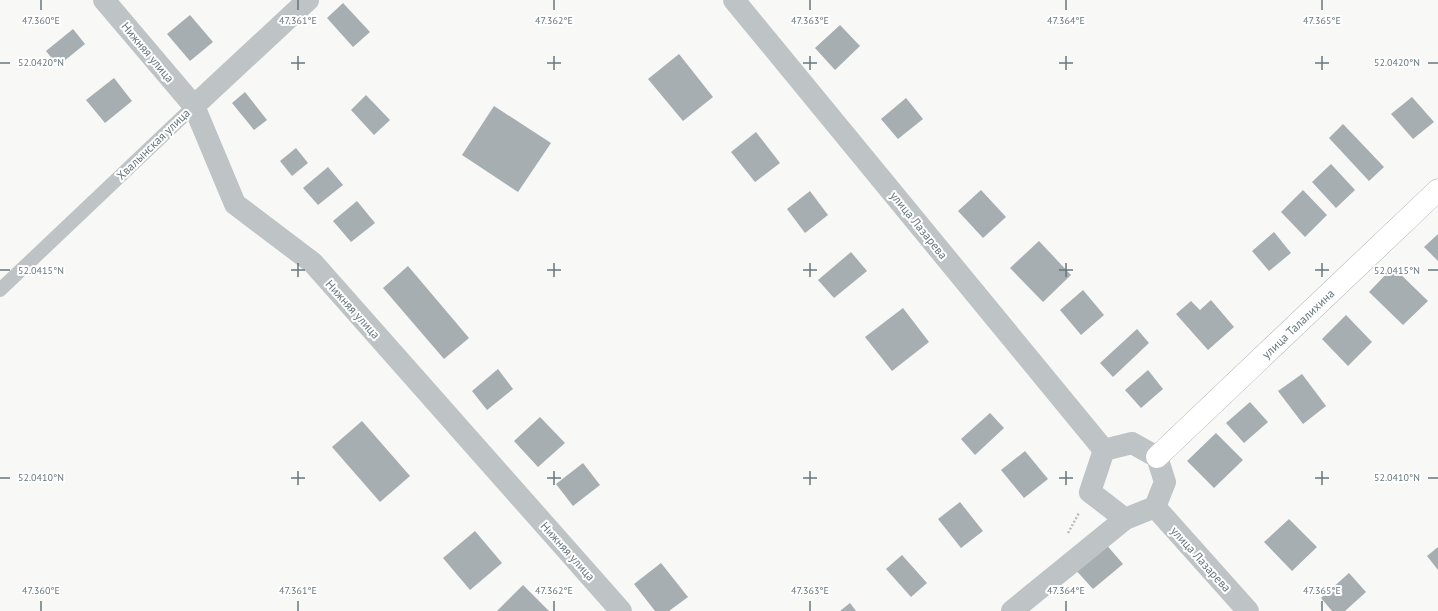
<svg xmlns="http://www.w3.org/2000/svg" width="1438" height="611" font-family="'PT Sans',sans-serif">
  <rect width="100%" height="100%" fill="#f8f8f6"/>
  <!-- building -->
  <g fill="#a6aeb2">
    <polygon points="343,3 370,32 353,47 327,18"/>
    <polygon points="190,15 213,42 190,61 167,34"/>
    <polygon points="840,25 860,46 835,70 815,48"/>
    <polygon points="73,29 85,44 58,66 46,51"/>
    <polygon points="679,54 713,97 683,121 648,79"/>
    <polygon points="114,78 132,101 105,123 86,100"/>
    <polygon points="245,92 267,120 254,130 232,103"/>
    <polygon points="366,95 390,120 374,135 351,110"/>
    <polygon points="1412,97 1434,122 1413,139 1391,114"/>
    <polygon points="906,98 923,119 898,139 881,119"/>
    <polygon points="494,106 551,143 518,192 462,155"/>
    <polygon points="1343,124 1384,167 1369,181 1329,138"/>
    <polygon points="756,132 780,163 755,182 731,152"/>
    <polygon points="296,148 308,163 292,176 280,161"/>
    <polygon points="1331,164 1355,190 1336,208 1312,182"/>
    <polygon points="328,167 343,185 318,205 303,188"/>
    <polygon points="981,190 1006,217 983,238 958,211"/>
    <polygon points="1303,190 1327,215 1305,237 1281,212"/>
    <polygon points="810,191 828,215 805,233 787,209"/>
    <polygon points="357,201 375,223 351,242 333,221"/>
    <polygon points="1274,232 1291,253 1269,271 1252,251"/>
    <polygon points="1438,234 1438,261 1424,247"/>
    <polygon points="1039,241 1071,275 1043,302 1010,268"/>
    <polygon points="851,252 867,271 834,298 818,280"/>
    <polygon points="408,266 469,338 444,359 383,288"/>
    <polygon points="1393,267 1428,301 1403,325 1369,292"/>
    <polygon points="1083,290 1104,315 1081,335 1060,310"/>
    <polygon points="1211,300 1234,327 1208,350 1176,314 1191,301 1200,310"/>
    <polygon points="903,308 929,342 892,371 865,337"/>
    <polygon points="1346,315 1372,342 1348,366 1322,339"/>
    <polygon points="1137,329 1149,343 1113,377 1100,363"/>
    <polygon points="498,369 513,389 487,410 472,391"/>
    <polygon points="1148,370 1163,389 1141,408 1125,390"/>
    <polygon points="1302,374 1326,406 1303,424 1278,391"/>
    <polygon points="1250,402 1268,422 1244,443 1226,423"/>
    <polygon points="990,413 1004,428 975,455 961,439"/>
    <polygon points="540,417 565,443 538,467 514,441"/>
    <polygon points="362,421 410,476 380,502 332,447"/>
    <polygon points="1216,433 1243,460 1214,488 1187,461"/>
    <polygon points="1025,451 1048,479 1024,498 1001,470"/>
    <polygon points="583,463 600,485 573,506 556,484"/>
    <polygon points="960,502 983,531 961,548 938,519"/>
    <polygon points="1289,519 1317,547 1292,571 1264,542"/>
    <polygon points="475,531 502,563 470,590 443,558"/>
    <polygon points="1104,542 1123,564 1093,589 1074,568"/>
    <polygon points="1438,547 1438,570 1427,556"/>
    <polygon points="902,555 927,583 911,597 886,569"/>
    <polygon points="661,563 688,597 669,611 655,611 634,584"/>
    <polygon points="1349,573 1366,592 1345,611 1332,611 1321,598"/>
    <polygon points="523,585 549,611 497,611"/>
    <polygon points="850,603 856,611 840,611"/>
  </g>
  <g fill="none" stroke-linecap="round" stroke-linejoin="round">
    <!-- secondary casing -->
    <g stroke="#b0b7ba" stroke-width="23">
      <g id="secondary">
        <path id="s1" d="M1157 457 1438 190"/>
      </g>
    </g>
    <!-- path -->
    <polyline stroke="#b8bcbe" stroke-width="2.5" stroke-dasharray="2 2" stroke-linecap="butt" points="1068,533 1079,513"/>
    <!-- lane -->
    <polyline stroke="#bec3c5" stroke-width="14" points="0,290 194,106"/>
    <!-- street -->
    <g stroke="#bec3c5" stroke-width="22">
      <polyline points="104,0 194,106 235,204 313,263 621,611"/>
      <polyline points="734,0 1104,450"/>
      <polyline points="194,106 308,0"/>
      <polygon points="1132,443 1157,457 1165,482 1155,507 1125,519 1090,492 1104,450"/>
      <polyline points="1155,507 1248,611"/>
      <polyline points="1012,611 1125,519"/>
    </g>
    <!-- secondary -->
    <use href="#secondary" stroke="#fff" stroke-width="22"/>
  </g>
  <!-- ticks -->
  <path fill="none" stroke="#66777d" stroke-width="1.5" d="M41 0V10M298 0V10M554 0V10M810 0V10M1066 0V10M1322 0V10M298 56V70M554 56V70M810 56V70M1066 56V70M1322 56V70M0 63H10M291 63H305M547 63H561M803 63H817M1059 63H1073M1315 63H1329M1428 63H1438M298 263V277M554 263V277M810 263V277M1066 263V277M1322 263V277M0 270H10M291 270H305M547 270H561M803 270H817M1059 270H1073M1315 270H1329M1428 270H1438M298 471V485M554 471V485M810 471V485M1066 471V485M1322 471V485M0 478H10M291 478H305M547 478H561M803 478H817M1059 478H1073M1315 478H1329M1428 478H1438M41 601V611M298 601V611M554 601V611M810 601V611M1066 601V611M1322 601V611"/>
  <g text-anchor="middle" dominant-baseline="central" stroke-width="4" stroke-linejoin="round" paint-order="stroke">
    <!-- street labels -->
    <g font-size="12" fill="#66777d" stroke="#fff">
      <text transform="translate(148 52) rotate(50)">Нижняя улица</text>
      <text transform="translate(153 144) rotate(-44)">Хвалынская улица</text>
      <text transform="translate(919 225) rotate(51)">улица Лазарева</text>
      <text transform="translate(353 309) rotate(48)">Нижняя улица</text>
      <text stroke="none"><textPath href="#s1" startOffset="194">улица Талалихина</textPath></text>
      <text transform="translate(568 551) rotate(48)">Нижняя улица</text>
      <text transform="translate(1201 559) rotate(48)">улица Лазарева</text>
    </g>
  </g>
  <g font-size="10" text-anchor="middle" fill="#66777d" stroke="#fff" stroke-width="4" stroke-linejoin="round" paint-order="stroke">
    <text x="41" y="24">47.360°E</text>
    <text x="298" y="24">47.361°E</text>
    <text x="554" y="24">47.362°E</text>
    <text x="810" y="24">47.363°E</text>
    <text x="1066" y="24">47.364°E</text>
    <text x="1322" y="24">47.365°E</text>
    <text x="41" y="66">52.0420°N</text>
    <text x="1397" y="66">52.0420°N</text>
    <text x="41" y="274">52.0415°N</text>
    <text x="1397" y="274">52.0415°N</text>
    <text x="41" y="481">52.0410°N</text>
    <text x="1397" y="481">52.0410°N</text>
    <text x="41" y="594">47.360°E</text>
    <text x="298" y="594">47.361°E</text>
    <text x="554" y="594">47.362°E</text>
    <text x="810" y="594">47.363°E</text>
    <text x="1066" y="594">47.364°E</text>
    <text x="1322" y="594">47.365°E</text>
  </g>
</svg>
